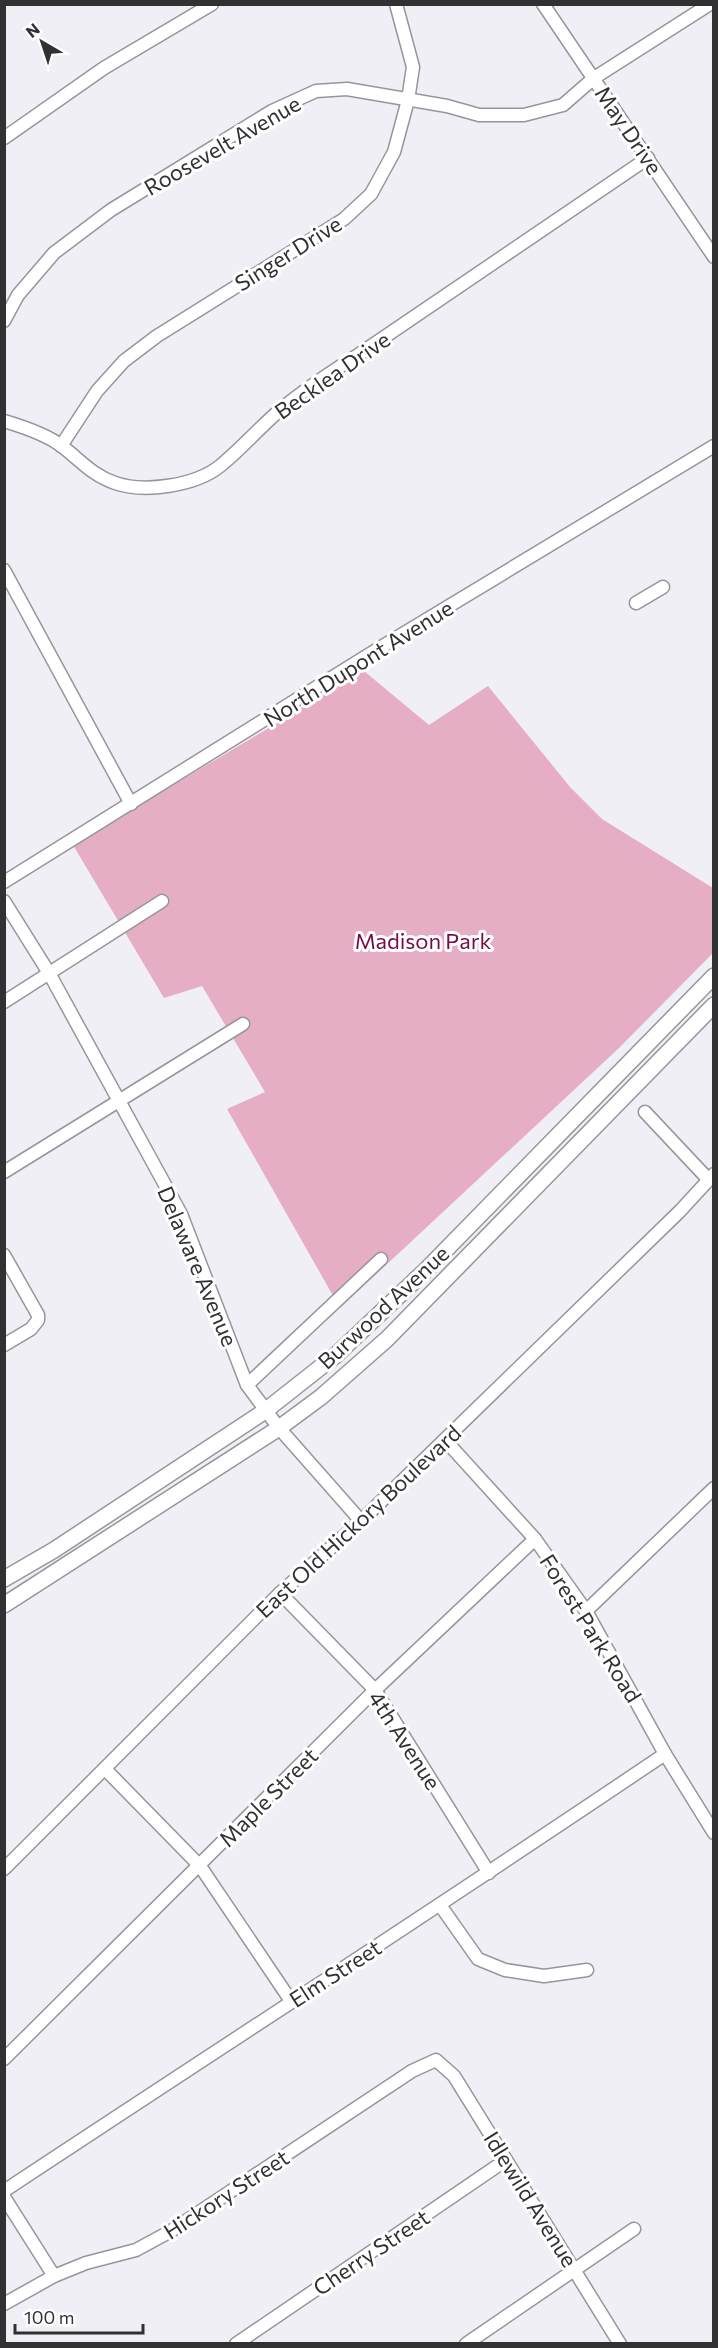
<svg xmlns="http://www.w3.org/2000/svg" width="718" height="2348" font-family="Commissioner,sans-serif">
  <rect width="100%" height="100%" fill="#f1eff6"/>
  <!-- green -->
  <polygon fill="#e5aec4" points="364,671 429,725 488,686 570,787 602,819 713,888 713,953 619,1048 340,1308 227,1109 265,1092 202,986 164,998 73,845"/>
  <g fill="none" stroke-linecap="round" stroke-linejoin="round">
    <!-- minor casing -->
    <g stroke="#97959c" stroke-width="15">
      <g id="minor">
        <polyline points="543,4 714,257"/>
        <polyline points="4,138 104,68 212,4"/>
        <polyline points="4,321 18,295 54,253 111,210 272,111 316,91 347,89 447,106 479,115 524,115 563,105 594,78 710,4"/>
        <path d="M4 421C21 426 49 436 63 447 81 461 92 475 115 483 144 493 195 486 220 466 241 449 259 428 280 410 305 389 331 372 358 355L648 158"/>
        <polyline points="61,446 97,391 124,361 157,336 344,219 371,194 394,152 408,100 413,67 396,4"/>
        <polyline points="4,570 131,804"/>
        <polyline points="636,603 663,587"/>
        <polyline points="4,882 381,647 714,446"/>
        <polyline points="4,901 49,973 181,1214 247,1385 279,1428 361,1521"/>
        <polyline points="4,1002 162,901"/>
        <polyline points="645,1112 708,1179"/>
        <polyline points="4,1172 243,1024"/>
        <polyline points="4,1255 38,1315 38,1320 31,1329 4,1345"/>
        <polyline points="247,1385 381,1259"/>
        <polyline points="445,1440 535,1539 586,1611 665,1754 714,1833"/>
        <polyline points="280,1593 375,1690 489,1873"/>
        <polyline points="586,1611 714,1488"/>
        <polyline points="105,1769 200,1866 291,2001"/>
        <polyline points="4,1869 280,1593 361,1521 680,1211 714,1174"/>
        <polyline points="440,1905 478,1959 505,1970 544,1976 587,1970"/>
        <polyline points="4,2059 375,1690 535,1539"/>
        <path d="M4 2191C225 2045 446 1902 665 1754"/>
        <polyline points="4,2197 54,2276"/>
        <polyline points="4,2304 54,2276 86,2263 136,2250 171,2231 412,2071 436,2060 454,2076 620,2344"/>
        <polyline points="236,2344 506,2160"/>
        <polyline points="466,2344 634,2229"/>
      </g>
    </g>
    <!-- major casing -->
    <g stroke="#97959c" stroke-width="18">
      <g id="major">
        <polyline points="4,1579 54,1550 265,1411 336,1355 426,1270 714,976"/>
        <polyline points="4,1605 279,1428 321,1397 387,1339 714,1005"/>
      </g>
    </g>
    <!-- minor -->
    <use href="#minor" stroke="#fff" stroke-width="12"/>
    <!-- major -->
    <use href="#major" stroke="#fff" stroke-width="15"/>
  </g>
  <g text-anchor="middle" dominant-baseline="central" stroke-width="6" stroke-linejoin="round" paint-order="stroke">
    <!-- street labels -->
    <g font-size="22" fill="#313033" stroke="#fff">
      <text transform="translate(629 130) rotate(56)">May Drive</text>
      <text transform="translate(222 145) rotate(-30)">Roosevelt Avenue</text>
      <text transform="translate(288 253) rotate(-32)">Singer Drive</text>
      <text transform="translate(332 375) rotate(-35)">Becklea Drive</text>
      <text transform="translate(358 663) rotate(-32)">North Dupont Avenue</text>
      <text transform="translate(198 1266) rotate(67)">Delaware Avenue</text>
      <text transform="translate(383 1307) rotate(-43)">Burwood Avenue</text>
      <text transform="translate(358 1521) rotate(-43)">East Old Hickory Boulevard</text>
      <text transform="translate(591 1628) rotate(58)">Forest Park Road</text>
      <text transform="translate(405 1740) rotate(57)">4th Avenue</text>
      <text transform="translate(268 1797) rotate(-45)">Maple Street</text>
      <text transform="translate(335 1973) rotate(-33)">Elm Street</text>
      <text transform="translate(226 2194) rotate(-33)">Hickory Street</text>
      <text transform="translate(531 2199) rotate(58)">Idlewild Avenue</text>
      <text transform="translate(371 2252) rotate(-34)">Cherry Street</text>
    </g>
    <!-- park labels -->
    <g font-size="22" fill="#760c47" stroke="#fff">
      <text x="423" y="940">Madison Park</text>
    </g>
  </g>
  <!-- border -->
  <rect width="718" height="2348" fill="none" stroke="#313033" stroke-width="12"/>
  <!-- north arrow -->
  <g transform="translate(42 42) rotate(321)" stroke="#ffffff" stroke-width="4.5" paint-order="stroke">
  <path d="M0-4.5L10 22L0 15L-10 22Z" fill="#313033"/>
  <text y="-9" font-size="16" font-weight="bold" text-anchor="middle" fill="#313033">N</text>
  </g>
  <!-- scale -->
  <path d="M15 2324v9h128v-9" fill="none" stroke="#313033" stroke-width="3"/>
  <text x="24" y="2324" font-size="18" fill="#313033" stroke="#ffffff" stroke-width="4.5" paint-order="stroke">100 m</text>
</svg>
